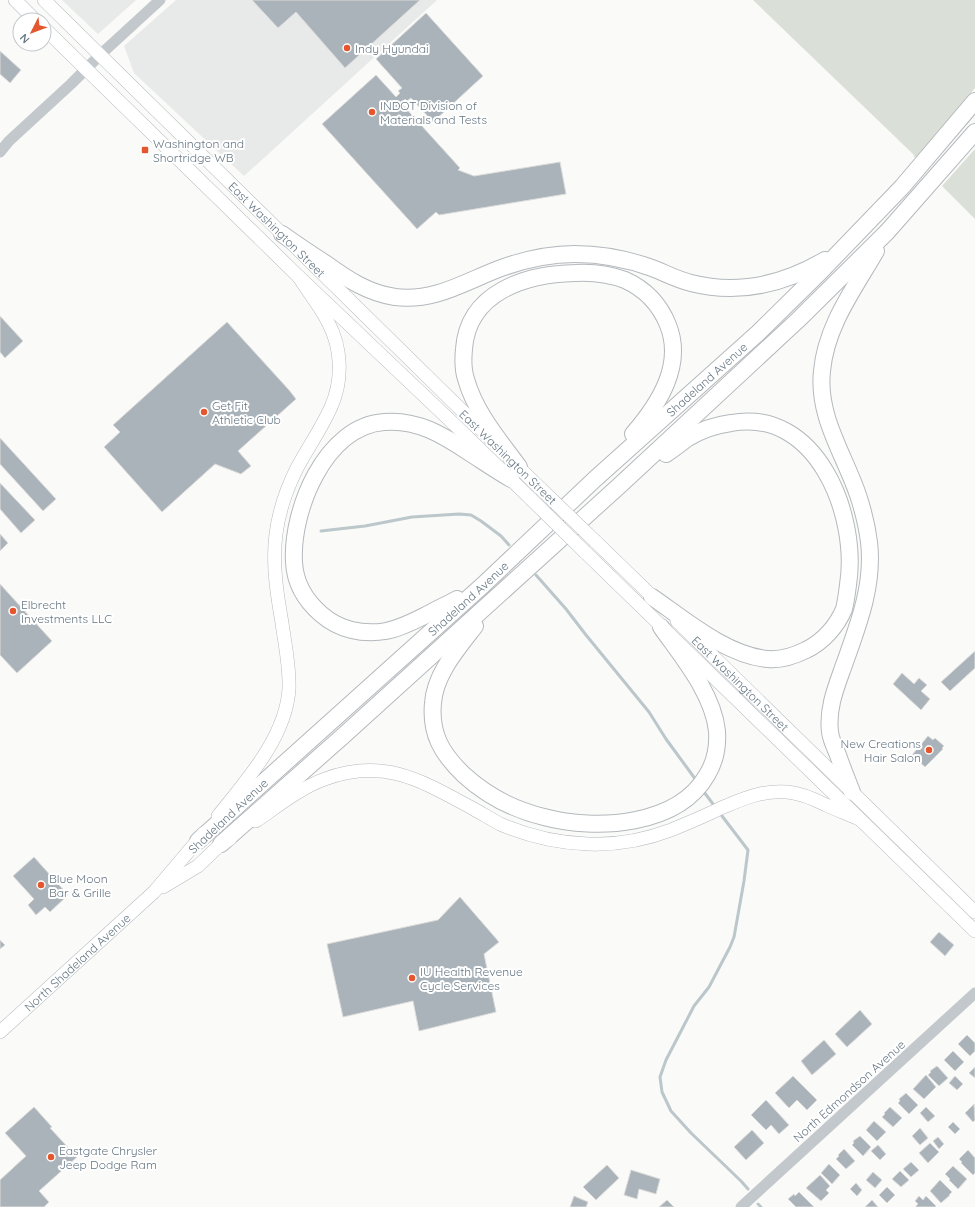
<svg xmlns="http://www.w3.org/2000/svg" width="975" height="1207" font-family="Quicksand,sans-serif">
  <rect width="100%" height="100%" fill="#fafaf8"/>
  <!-- built -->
  <g fill="#e8e9e9">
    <polygon points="62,0 136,0 98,34"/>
    <polygon points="176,0 437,0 244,176 134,73 124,46"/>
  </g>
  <!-- green -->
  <g fill="#dadfd7">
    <polygon points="753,0 975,0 975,88 928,145 915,158 913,154"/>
    <polygon points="975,149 975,219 942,186"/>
  </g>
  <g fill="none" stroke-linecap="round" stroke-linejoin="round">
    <!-- stream -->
    <g stroke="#bbc7cb" stroke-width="3">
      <polyline points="321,531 365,526 412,517 459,514 471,515 481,521 501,536 509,545"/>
      <polyline points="536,575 566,609 586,635 649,712 666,739 696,780"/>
      <polyline points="704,792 713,804"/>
      <polyline points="722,816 748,850 744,881 734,937 730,947 709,987 694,1006 666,1060 660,1077 662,1092 671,1111 691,1133 741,1181 748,1189"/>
      <polyline points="758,1204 761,1207"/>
    </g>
  </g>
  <!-- building -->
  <g fill="#aab3b9" stroke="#dcdcda">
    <polygon points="252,0 420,0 345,68 296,12 278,28"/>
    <polygon points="426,13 483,76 433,122 411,98 407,101 405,99 401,103 460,168 458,170 474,176 560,162 566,194 439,215 436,212 417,229 322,124 376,75 396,97 400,93 398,91 402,88 376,59"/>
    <polygon points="0,51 21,70 10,83 0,74"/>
    <polygon points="0,316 23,341 5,358 0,352"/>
    <polygon points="227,322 289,390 296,399 238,451 251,466 241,474 215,464 162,512 104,447 120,432 113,425"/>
    <polygon points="0,438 56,499 43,511 0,464"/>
    <polygon points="0,483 35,520 21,533 0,509"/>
    <polygon points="0,534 8,543 0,551"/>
    <polygon points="0,584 52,641 17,673 0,655"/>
    <polygon points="975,651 975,668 950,691 941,682"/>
    <polygon points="902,673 914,684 919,678 927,685 921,691 930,699 921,710 893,684"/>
    <polygon points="928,736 933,740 935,738 944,746 942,748 943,749 925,767 912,755"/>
    <polygon points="34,857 68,895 50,912 45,907 36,915 28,905 34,899 13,876"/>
    <polygon points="460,897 499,942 484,954 496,1012 419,1031 413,1001 343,1017 327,944 438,920"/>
    <polygon points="939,932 954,945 945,956 930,942"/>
    <polygon points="0,940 5,945 0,949"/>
    <polygon points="860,1010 872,1024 847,1047 835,1034"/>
    <polygon points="967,1035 975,1043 975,1051 970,1056 958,1044"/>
    <polygon points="824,1040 836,1054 812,1075 801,1061"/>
    <polygon points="953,1051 964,1062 955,1071 944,1060"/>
    <polygon points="937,1066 948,1078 939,1086 928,1075 931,1072 930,1071"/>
    <polygon points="975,1067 975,1078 969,1073"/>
    <polygon points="926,1075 936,1087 924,1099 913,1089"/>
    <polygon points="793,1076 817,1100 807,1110 797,1100 789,1108 775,1093"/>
    <polygon points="955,1076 963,1084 957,1090 949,1083"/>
    <polygon points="906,1093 918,1105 909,1114 898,1103 900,1101 899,1099"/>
    <polygon points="766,1100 789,1125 779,1134 771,1125 766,1130 751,1115"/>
    <polygon points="974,1104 975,1120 973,1122 965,1113"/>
    <polygon points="34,1107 52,1127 50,1128 77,1157 39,1191 49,1202 44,1207 0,1207 0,1180 26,1156 5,1133"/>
    <polygon points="890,1107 902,1118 893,1127 882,1117 885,1114 884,1113"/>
    <polygon points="926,1107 935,1116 928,1122 920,1113"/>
    <polygon points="874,1121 886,1132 877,1141 866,1130"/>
    <polygon points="953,1122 960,1129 955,1134 948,1127"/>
    <polygon points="920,1128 928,1138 920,1145 912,1136"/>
    <polygon points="752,1130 764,1143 746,1160 734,1147"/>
    <polygon points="860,1136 871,1147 863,1156 852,1145 854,1143 853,1141"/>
    <polygon points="938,1137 944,1144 939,1149 933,1141"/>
    <polygon points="930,1143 939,1152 928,1163 919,1153"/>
    <polygon points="878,1145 886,1154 880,1160 871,1151"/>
    <polygon points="844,1149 855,1161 846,1169 836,1159 839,1156 838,1155"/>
    <polygon points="968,1150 975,1158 975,1173 973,1175 961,1163 962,1162 959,1159"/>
    <polygon points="911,1162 919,1170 911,1177 903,1169"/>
    <polygon points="829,1164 840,1175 832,1184 821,1173"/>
    <polygon points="607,1165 619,1178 596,1200 583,1187"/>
    <polygon points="953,1166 967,1179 958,1189 949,1180 950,1179 945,1174"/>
    <polygon points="631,1170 660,1179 656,1194 639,1189 637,1199 624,1195"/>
    <polygon points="900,1171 909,1180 901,1187 892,1179"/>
    <polygon points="873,1172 882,1180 875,1188 866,1180"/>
    <polygon points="820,1175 830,1186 826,1190 829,1193 821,1201 806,1188"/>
    <polygon points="940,1180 952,1192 949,1195 950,1195 941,1203 930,1191"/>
    <polygon points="856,1183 862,1190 857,1196 850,1189"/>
    <polygon points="887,1187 895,1195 887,1203 879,1195"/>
    <polygon points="799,1192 814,1207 796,1207 788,1199 794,1194 795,1196"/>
    <polygon points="574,1196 588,1202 586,1207 570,1207"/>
    <polygon points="919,1196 923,1200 926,1196 936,1206 935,1207 916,1207 916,1206 918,1204 915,1201"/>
    <polygon points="667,1200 674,1207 659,1207"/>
    <polygon points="872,1200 878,1207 865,1207"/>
  </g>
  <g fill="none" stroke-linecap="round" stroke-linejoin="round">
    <!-- major casing -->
    <g stroke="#b5babe" stroke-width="14">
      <g id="major">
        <polyline points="15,0 35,20"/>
        <path id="s1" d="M44 0 496 444"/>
        <polyline points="44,28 299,277 456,426 531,499"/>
        <polyline points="512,461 541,489"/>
        <polyline points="595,541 659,603"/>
        <polyline points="585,552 975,931"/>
        <path id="s2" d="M677 621 975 912"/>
        <path d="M218 816C246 781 286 737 289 689 290 667 285 645 282 623 277 594 272 564 276 534 279 510 287 488 297 468 308 447 322 428 331 407 343 380 342 348 328 322 320 306 308 292 299 277"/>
        <path d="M256 821C278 806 300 788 325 779 384 757 422 781 472 808 481 813 491 819 500 824 528 836 557 843 588 844 616 845 645 840 671 830 688 823 705 816 721 808 743 799 762 790 787 792 801 793 814 799 826 805 837 810 848 814 859 819"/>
        <polyline points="163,887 198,866 221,844 230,839"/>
        <path id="s3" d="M0 1032 154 892 204 833"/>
      </g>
    </g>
    <!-- highway casing -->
    <g stroke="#b4b9bd" stroke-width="18">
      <g id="highway">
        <path d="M282 234C296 244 311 254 325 263 347 279 368 293 395 297 437 302 467 280 504 267 527 259 551 254 575 254 601 254 627 259 652 268 665 273 678 280 691 283 738 295 784 284 825 260"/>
        <path d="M519 467C499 440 475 412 466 379 463 370 463 359 464 349 468 292 526 274 575 273 591 272 609 274 625 280 645 289 660 305 668 325 684 365 659 404 633 434"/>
        <path d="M652 597C684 619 727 656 768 659 781 660 794 656 806 650 823 642 837 626 844 609 846 601 847 593 848 585 859 516 817 407 731 423 716 425 701 430 688 438 681 443 674 449 666 454"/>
        <path d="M457 599C448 604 439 608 430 613 416 620 402 628 386 631 363 635 339 630 321 614 306 601 295 583 294 562 291 511 325 426 384 422 417 419 443 435 470 453 484 462 497 471 511 479"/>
        <path d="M475 626C458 648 435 674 433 703 430 734 442 754 464 775 486 795 515 810 544 817 596 831 678 826 707 775 715 762 718 746 717 731 713 693 682 657 661 627"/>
        <path d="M852 792C847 779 842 767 838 755 835 748 831 740 830 732 827 707 837 685 845 662 859 623 874 584 869 542 867 526 863 510 858 495 844 454 817 416 822 371 826 326 854 289 876 251"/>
        <path id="s4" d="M198 841 483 585 595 479 758 333 821 271 902 187 975 101"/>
        <polyline points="221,844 343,736 619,486 798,320 887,232 975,132"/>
      </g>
    </g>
    <!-- minor -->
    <g stroke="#c3c8cc" stroke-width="11">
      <polyline points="0,152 9,141 71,84 100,55 160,0"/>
      <polyline points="741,1207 975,993"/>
    </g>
    <!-- major -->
    <use href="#major" stroke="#fff" stroke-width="13"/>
    <!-- highway -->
    <use href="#highway" stroke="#fff" stroke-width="16"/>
    <!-- major-bridge casing -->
    <g stroke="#b5babe" stroke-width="14" stroke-linecap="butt">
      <g id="major-bridge">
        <polyline points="541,489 595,541"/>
        <polyline points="531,499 585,552"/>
      </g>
    </g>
    <!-- major-bridge -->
    <use href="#major-bridge" stroke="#fff" stroke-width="13"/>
  </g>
  <!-- markers -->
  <g fill="#e4572e" stroke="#fff" stroke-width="1.5">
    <circle cx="347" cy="48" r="4"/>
    <circle cx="372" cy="112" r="4"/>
    <rect x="141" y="146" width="8" height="8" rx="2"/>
    <circle cx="204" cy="412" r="4"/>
    <circle cx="13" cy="611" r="4"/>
    <circle cx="929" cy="750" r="4"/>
    <circle cx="41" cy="885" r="4"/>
    <circle cx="412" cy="978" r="4"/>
    <circle cx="51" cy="1157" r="4"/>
  </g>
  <g text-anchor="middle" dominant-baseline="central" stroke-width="4" stroke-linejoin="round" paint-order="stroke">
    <!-- poi labels -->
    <g font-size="12" fill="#657683" stroke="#fff" text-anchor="start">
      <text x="355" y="48">Indy Hyundai</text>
      <text x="380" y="105">INDOT Division of<tspan x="380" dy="14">Materials and Tests</tspan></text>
      <text x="153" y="143">Washington and<tspan x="153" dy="14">Shortridge WB</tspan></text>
      <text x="212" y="405">Get Fit<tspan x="212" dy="14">Athletic Club</tspan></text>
      <text x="21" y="604">Elbrecht<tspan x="21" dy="14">Investments LLC</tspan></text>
      <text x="921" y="743" text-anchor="end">New Creations<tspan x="921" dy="14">Hair Salon</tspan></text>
      <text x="49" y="878">Blue Moon<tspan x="49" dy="14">Bar &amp; Grille</tspan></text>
      <text x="420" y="971">IU Health Revenue<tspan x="420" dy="14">Cycle Services</tspan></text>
      <text x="59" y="1150">Eastgate Chrysler<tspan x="59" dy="14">Jeep Dodge Ram</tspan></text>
    </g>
    <!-- street labels -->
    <g font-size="12" fill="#657683" stroke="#fff">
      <text stroke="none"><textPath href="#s1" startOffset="327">East Washington Street</textPath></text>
      <text stroke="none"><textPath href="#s4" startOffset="687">Shadeland Avenue</textPath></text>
      <text transform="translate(508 457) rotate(44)">East Washington Street</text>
      <text stroke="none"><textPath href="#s4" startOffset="363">Shadeland Avenue</textPath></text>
      <text stroke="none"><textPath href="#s2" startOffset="89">East Washington Street</textPath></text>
      <text transform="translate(228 816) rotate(-43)">Shadeland Avenue</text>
      <text stroke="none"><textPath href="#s3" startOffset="104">North Shadeland Avenue</textPath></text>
      <text transform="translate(849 1091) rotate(-42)">North Edmondson Avenue</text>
    </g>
  </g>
  <!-- north arrow -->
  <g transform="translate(32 32) rotate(228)"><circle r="19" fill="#ffffff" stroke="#c1c8cd"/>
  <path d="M0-3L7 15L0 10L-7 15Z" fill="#e4572e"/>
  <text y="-6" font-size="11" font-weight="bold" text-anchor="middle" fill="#657683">N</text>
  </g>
</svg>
